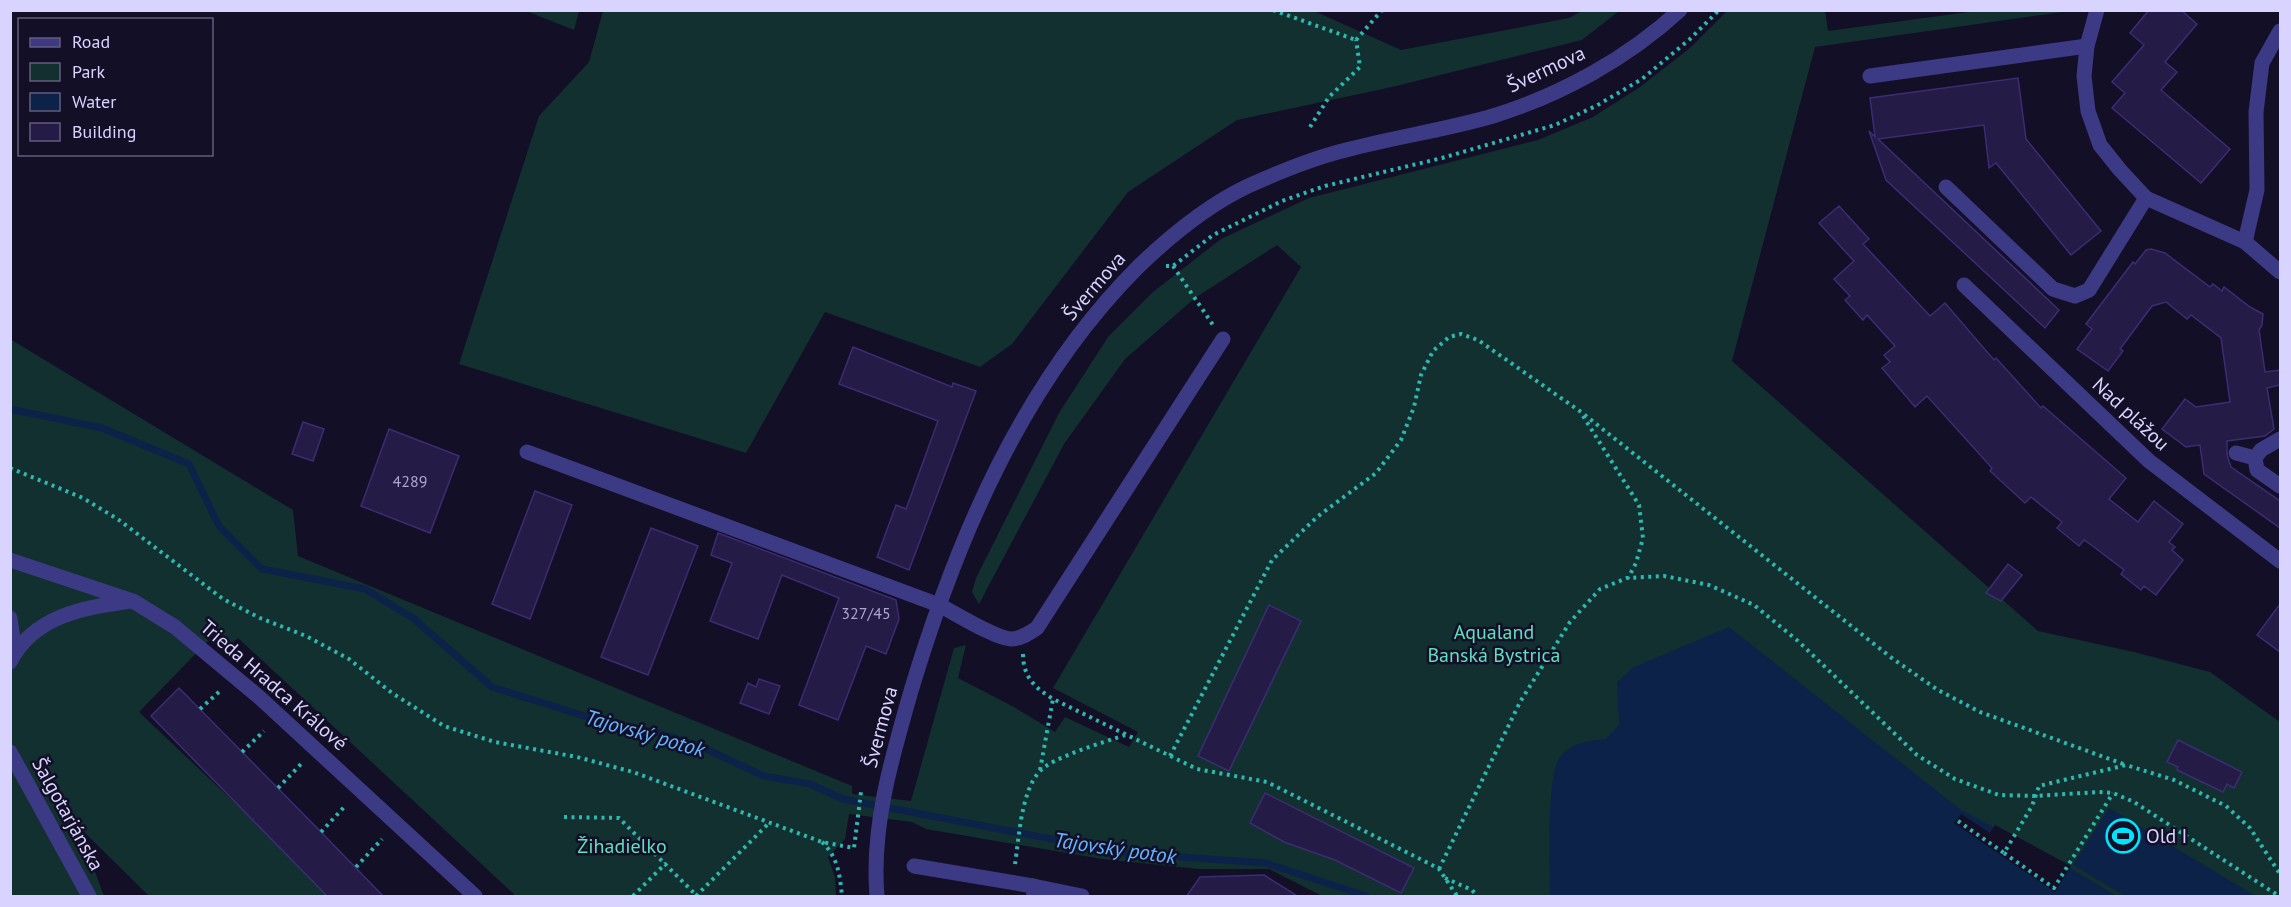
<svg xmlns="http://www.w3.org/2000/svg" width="2291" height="907" font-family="'PT Sans',sans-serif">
  <rect width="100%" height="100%" fill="#130f26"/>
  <!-- green -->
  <g fill="#12302f">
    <polygon points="526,11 579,10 579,11 574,30"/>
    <polygon points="1314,11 1401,50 1569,18 1582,11 1619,11 1582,40 1392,87 1237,120 1128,192 1012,344 980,367 825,312 746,453 459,364 539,116 589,62 603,11"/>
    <polygon points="1727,11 1825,11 1828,31 1976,11 2070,11 1815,47 1732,361 2038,631 2134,652 2210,672 2280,722 2280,896 1322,896 1269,869 1199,869 1102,859 926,829 912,822 849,814 845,839 828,857 835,877 836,896 516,896 238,638 226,649 212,637 139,712 333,896 149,896 78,826 104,896 11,896 10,339 293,510 298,556 852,786 852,794 911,801 954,648 966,645 958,678 1014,707 1055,732 1065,717 1129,747 1138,732 1053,688 1301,267 1277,245 1195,298 1125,359 1064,444 979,604 972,592 976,578 1059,413 1108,337 1153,292 1221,239 1309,198 1538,140 1593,117 1640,87 1690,48"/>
  </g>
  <!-- water -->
  <g fill="#0c2248">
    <path d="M1729 627 1961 810 2067 866 2117 896H1550C1550 870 1546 775 1560 757 1572 742 1589 741 1606 739L1619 725 1617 682 1634 667Z"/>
    <polygon points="2109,808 2254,895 2253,896 2125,896 2073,865"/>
  </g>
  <!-- pier -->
  <polygon fill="#130f26" points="1961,814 1990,833 1995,825 2071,866 2055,892 1954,823"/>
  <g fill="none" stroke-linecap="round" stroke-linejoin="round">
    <!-- stream -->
    <polyline stroke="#0c2248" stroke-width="7" points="10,409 102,428 189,464 219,526 262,569 365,589 413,618 492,687 597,720 658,733 695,744 764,776 810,784 843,799 1124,853 1266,863 1366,896"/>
  </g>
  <!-- building -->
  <g fill="#241b47" stroke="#3b2d73" stroke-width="1.5">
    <polygon points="2149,10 2181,10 2197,24 2165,62 2177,72 2161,90 2230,149 2201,183 2112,108 2125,93 2112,82 2144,45 2130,33"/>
    <polygon points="2018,78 2026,139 2101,231 2071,255 1996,163 1989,168 1984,125 1878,139 2059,310 2045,328 1886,180 1869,131 1875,137 1870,98"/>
    <polygon points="1839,206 1869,239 1863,244 1930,316 1945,303 1994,360 1996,358 2041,408 2043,406 2126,478 2109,499 2138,522 2154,501 2183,524 2169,542 2175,547 2172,550 2183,560 2156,595 2144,586 2141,590 2121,574 2124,570 2094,547 2084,540 2079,546 2057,528 2062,522 2031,497 2025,503 1990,471 1992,468 1927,396 1915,407 1882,368 1890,362 1884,355 1895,346 1867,315 1863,320 1845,300 1850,296 1834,279 1854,261 1819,223"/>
    <polygon points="2151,249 2165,253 2210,287 2213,284 2222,291 2224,287 2250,307 2263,314 2262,325 2259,330 2265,372 2280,370 2280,385 2267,388 2274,429 2265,436 2227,441 2227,455 2231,467 2280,501 2280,528 2204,474 2200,445 2186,447 2162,429 2185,399 2196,407 2230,402 2221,338 2191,315 2187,319 2166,302 2152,306 2120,349 2123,351 2108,371 2077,349 2092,329 2086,324 2133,262 2135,264 2146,250"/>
    <polygon points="853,347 952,387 953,383 976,391 909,570 877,557 896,505 906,509 938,421 839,384"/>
    <polygon points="303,422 324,429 313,461 292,454"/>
    <polygon points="389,429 459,456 430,533 361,506"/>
    <polygon points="535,491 572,505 530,619 492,604"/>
    <polygon points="651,528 698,546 648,675 601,657"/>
    <polygon points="718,533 896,600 899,619 886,654 866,646 838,720 799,705 839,598 782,575 758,639 710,621 732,563 711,555"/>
    <polygon points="2008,564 2022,575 2001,601 1986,593"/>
    <polygon points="2280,604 2280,652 2257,635"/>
    <polygon points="1269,605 1301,621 1229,771 1198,756"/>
    <polygon points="759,679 780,686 769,714 740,703 748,683 756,687"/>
    <polygon points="179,688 321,832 384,897 328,897 151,716"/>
    <polygon points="2178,740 2242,772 2234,788 2227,784 2223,792 2177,770 2178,767 2167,762"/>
    <polygon points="1265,793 1414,868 1401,893 1335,860 1284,842 1250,823"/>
    <polygon points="1264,875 1299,897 1186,897 1200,877"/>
  </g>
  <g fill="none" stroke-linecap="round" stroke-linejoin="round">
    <!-- path -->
    <g stroke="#2fb8b0" stroke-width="4" stroke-dasharray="3 4.5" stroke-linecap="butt">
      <polyline points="1273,10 1356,40"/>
      <polyline points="1356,40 1382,10"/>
      <polyline points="1310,127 1329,97 1360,67 1356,40"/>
      <polyline points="1166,266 1173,266 1213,235 1282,201 1325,186 1442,158 1555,125 1596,106 1642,79 1690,39 1719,10"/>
      <polyline points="1173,266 1213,325"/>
      <polyline points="1583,416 1639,505 1643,538 1636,563 1628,578"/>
      <polyline points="10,468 83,498 119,520 223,599 260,618 306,636 349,659 392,693 444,726 495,742 577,757 633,772 822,842 854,848 861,792"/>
      <path d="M1023 654C1023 677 1035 688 1053 699L1197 769 1267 782 1430 864 1439 869 1457 896"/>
      <polyline points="200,709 221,690"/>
      <polyline points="242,752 264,731"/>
      <polyline points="1170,756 1272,560 1317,517 1376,473 1401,440 1414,407 1421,375 1433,351 1449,337 1461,334 1478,340 1581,412 1893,659 1938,690 1980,712 2126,765"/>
      <polyline points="1040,770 1053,699"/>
      <polyline points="278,788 301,764"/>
      <polyline points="564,817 619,818 665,864"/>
      <polyline points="1958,821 2004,853 2032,806 2039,786 2126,765 2174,780 2226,806 2250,828 2280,874"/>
      <polyline points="321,832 346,805"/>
      <path d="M822 842C838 857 840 876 842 896"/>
      <polyline points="2004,853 2054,888 2113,793"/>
      <path d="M1015 864C1019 838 1021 791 1040 771 1053 757 1105 742 1125 735"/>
      <polyline points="356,867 382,839"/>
      <polyline points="1439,869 1520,702 1570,622 1600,589 1627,578 1664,576 1709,585 1754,605 1798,641 1917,755 1955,779 1999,795 2034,796 2099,792 2113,793 2134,802 2279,896"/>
      <polyline points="1445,878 1472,890 1477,896"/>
      <polyline points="633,896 665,864 697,896"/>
      <polyline points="696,896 770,822"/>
    </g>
    <!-- minor -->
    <g stroke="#3d3a85" stroke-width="15">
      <polyline points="2097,10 2087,46 2084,76 2088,111 2100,145 2120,170 2146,198 2245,242 2280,272"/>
      <polyline points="1870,76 2087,46"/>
      <polyline points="1946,187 2053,289 2075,296 2089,290 2146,198"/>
      <polyline points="2245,242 2257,190 2256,112 2262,63 2280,31"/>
      <polyline points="1964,285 2149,461 2280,561"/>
      <polyline points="2280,439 2261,450 2255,458 2257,470 2280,486"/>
      <path d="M527 452 939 605C955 613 994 638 1011 639 1021 639 1029 633 1037 628L1223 339"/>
      <polyline points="2236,453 2255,458"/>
      <polyline points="10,560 133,601 175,627 259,697 475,896"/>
      <polyline points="10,618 15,653"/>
      <path d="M10 662C34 615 84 608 130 601"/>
      <polyline points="10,752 89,896"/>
      <polyline points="914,866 1033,886 1034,896"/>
      <polyline points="1033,886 1082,896"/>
      <path d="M877 896C871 827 892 757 911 691 957 538 1023 382 1138 267 1171 235 1206 206 1248 186 1279 172 1313 158 1346 150 1395 137 1445 130 1493 116 1561 95 1628 58 1680 10"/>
    </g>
  </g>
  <!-- icons -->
  <defs>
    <g id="stadium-ring" transform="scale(1.725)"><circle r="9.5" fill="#130f26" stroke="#00e5ff" stroke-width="1.5"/><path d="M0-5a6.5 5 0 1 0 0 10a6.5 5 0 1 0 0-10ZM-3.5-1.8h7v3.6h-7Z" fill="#00e5ff"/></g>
  </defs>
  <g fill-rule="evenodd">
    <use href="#stadium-ring" x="2123" y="836"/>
  </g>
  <g text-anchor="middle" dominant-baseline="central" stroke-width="5" stroke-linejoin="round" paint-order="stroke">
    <!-- number labels -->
    <g font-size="16" fill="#aca6d1">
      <text x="410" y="481">4289</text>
      <text x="866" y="613">327/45</text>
    </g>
    <!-- street labels -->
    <g font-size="20" fill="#d9d4ff" stroke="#130f26">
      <text transform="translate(1546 69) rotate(-25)">Švermova</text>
      <text transform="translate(1094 286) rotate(-49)">Švermova</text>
      <text transform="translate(2131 414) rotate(43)">Nad plážou</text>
      <text transform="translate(274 685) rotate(41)">Trieda Hradca Králové</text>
      <text transform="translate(880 727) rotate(-75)">Švermova</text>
      <text transform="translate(68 814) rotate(61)">Šalgotarjánska</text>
    </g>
    <!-- park labels -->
    <g font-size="20" fill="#5fe0c0" stroke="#130f26">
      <text x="1494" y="632">Aqualand<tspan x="1494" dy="23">Banská Bystrica</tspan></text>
      <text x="622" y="846">Žihadielko</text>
    </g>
    <!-- poi labels -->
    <g font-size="20" fill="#d9d4ff" stroke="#130f26" text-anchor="start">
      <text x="2146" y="836">Old I</text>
    </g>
    <!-- water labels -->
    <g font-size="21" font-style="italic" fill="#62b6ff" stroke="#130f26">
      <text transform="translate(645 733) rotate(16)">Tajovský potok</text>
      <text transform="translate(1115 848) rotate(8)">Tajovský potok</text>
    </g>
  </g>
  <!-- border -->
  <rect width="2291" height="907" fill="none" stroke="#d9d4ff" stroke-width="24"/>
  <!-- legend -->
  <rect x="18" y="18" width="195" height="138" fill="#130f26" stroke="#625e7d" stroke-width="1.5"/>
  <rect x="30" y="38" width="30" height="9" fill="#3d3a85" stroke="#625e7d" stroke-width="1.5"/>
  <text x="72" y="48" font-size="18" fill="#d9d4ff">Road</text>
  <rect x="30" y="63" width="30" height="18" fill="#12302f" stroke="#625e7d" stroke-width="1.5"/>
  <text x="72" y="78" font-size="18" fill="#d9d4ff">Park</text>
  <rect x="30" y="93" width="30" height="18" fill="#0c2248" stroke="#625e7d" stroke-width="1.5"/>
  <text x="72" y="108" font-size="18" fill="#d9d4ff">Water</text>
  <rect x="30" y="123" width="30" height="18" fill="#241b47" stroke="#625e7d" stroke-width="1.5"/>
  <text x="72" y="138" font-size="18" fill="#d9d4ff">Building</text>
</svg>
